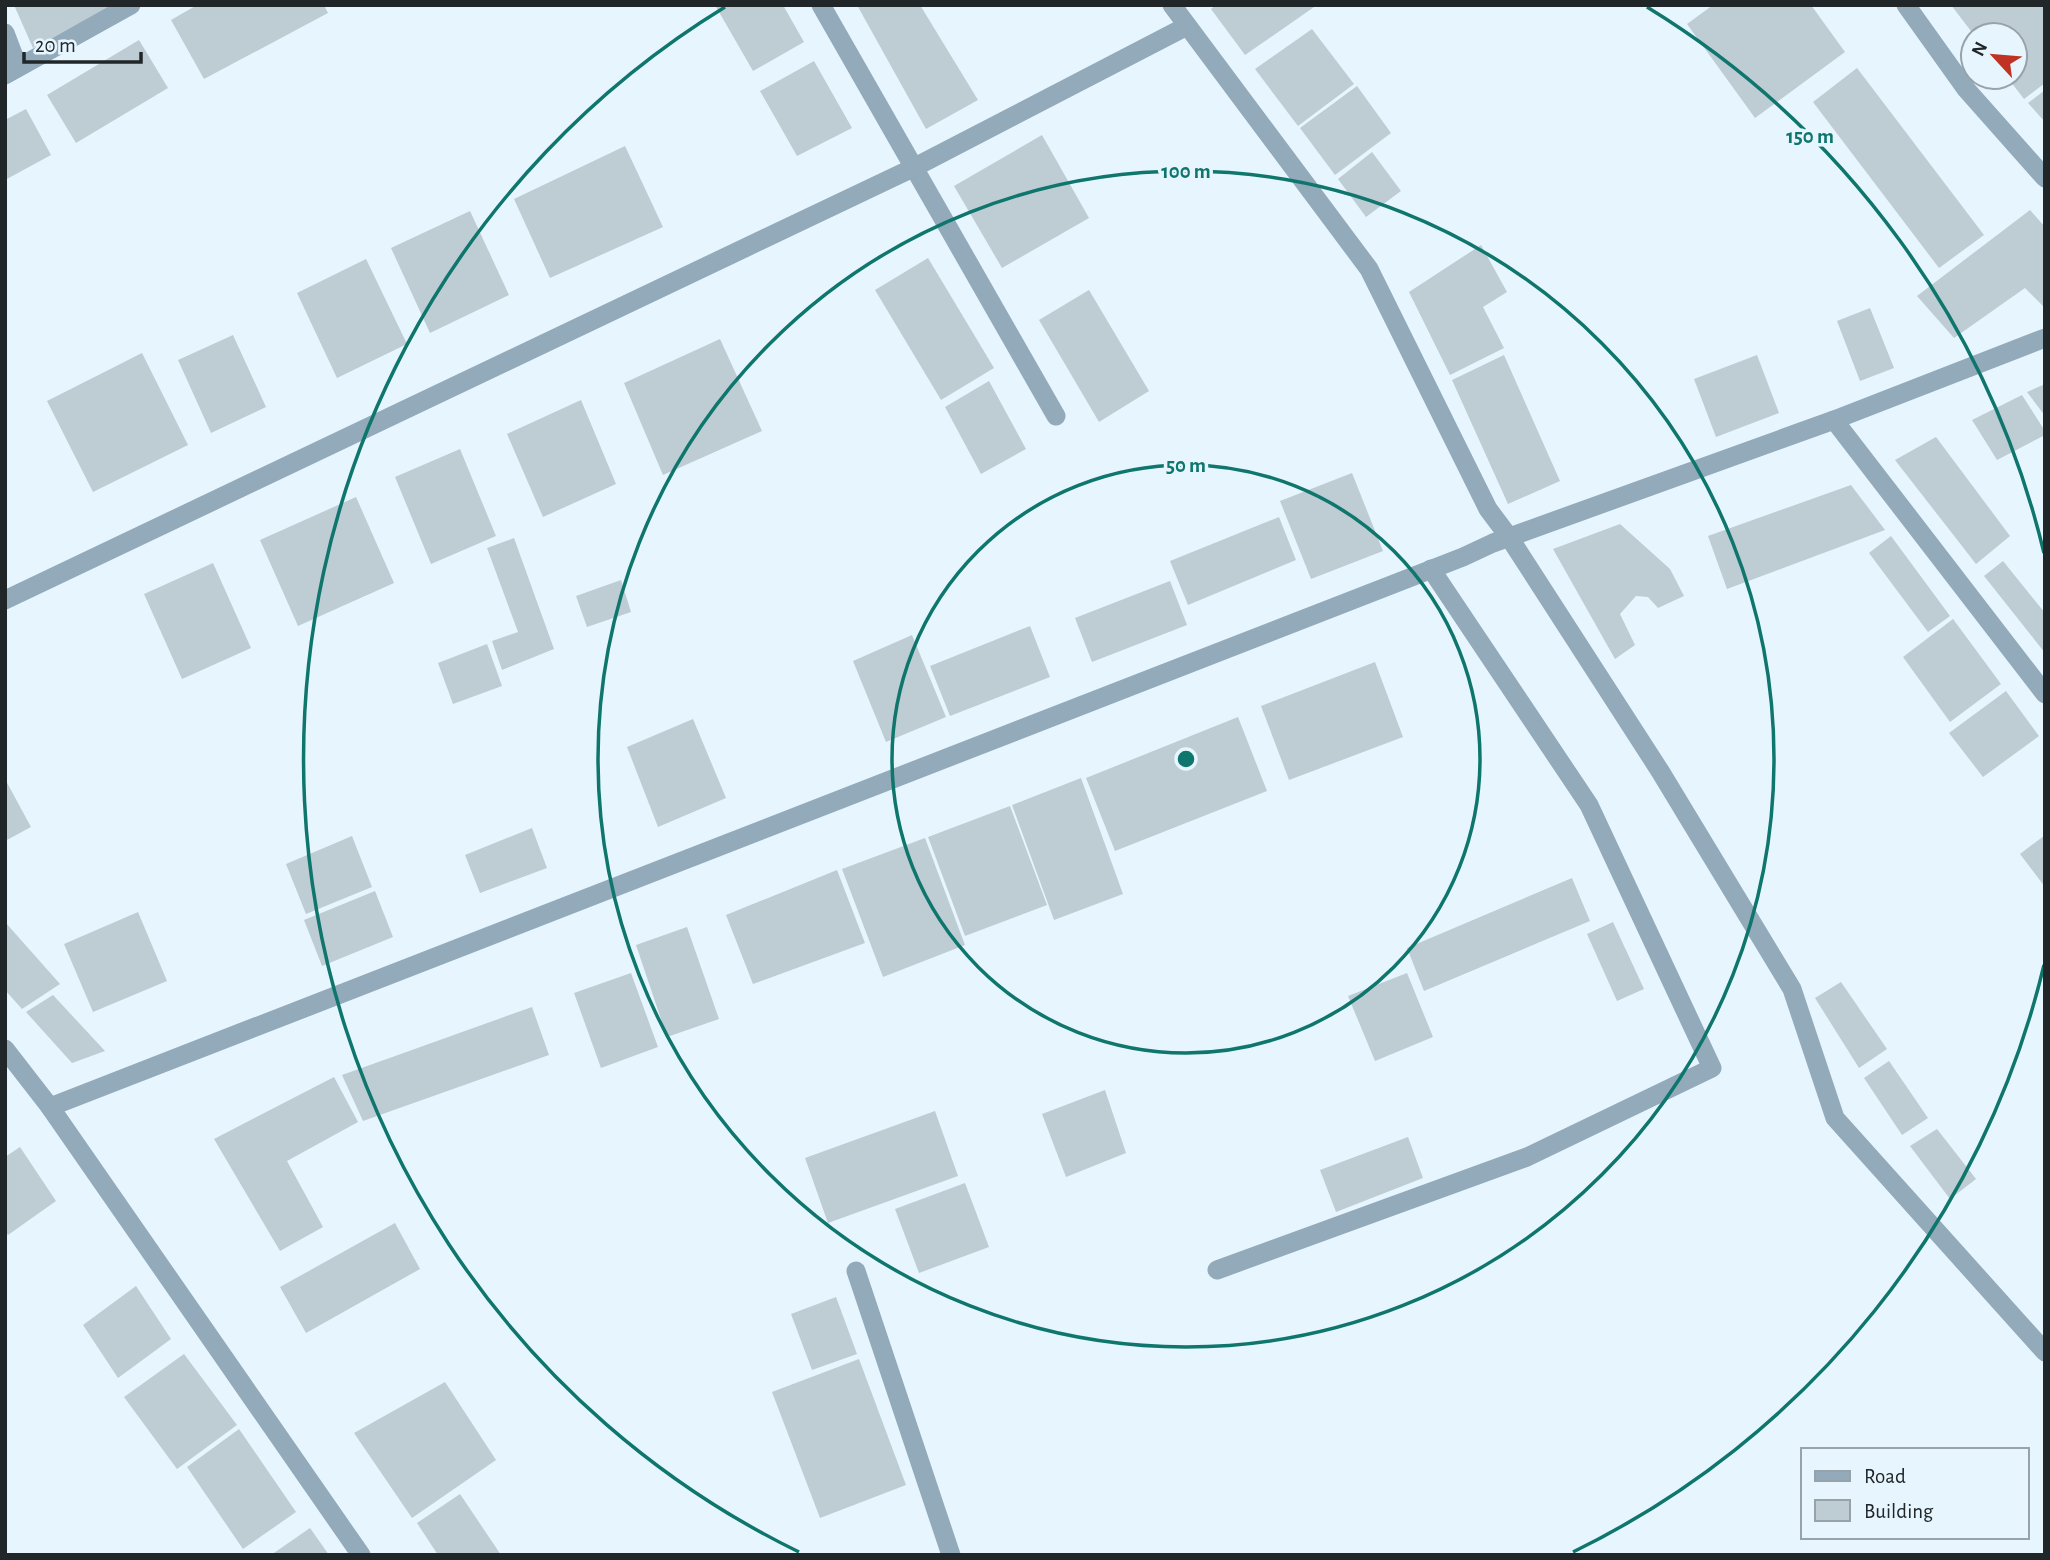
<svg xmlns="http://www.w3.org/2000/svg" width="2050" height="1560" font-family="'Alegreya Sans',sans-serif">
  <rect width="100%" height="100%" fill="#e7f6fe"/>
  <!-- building -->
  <g fill="#beccd4">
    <polygon points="14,5 113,5 33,48"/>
    <polygon points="197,5 324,5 328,13 204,79 171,20"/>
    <polygon points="715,5 783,5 804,42 753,71"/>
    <polygon points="857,5 920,5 978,100 926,129"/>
    <polygon points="1216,5 1317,5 1245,55 1211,9"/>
    <polygon points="1713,5 1811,5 1845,52 1755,118 1687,24"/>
    <polygon points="1951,5 2045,5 2045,83 2024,99 2007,77 2015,77 2015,35 1974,35"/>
    <polygon points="1312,29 1354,84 1298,126 1255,69"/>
    <polygon points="139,40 168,88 76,143 47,95"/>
    <polygon points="814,61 852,128 797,156 760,91"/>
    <polygon points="1857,68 1984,235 1939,268 1813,102"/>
    <polygon points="1357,86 1391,133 1335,175 1300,128"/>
    <polygon points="2045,90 2045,122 2028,103"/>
    <polygon points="26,109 51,155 5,180 5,120"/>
    <polygon points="1042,135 1089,218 1002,268 954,186"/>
    <polygon points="625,146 663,227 550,278 514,199"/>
    <polygon points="1372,152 1401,191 1366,217 1338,179"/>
    <polygon points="2030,210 2045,227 2045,308 2025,288 1954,338 1917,296"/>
    <polygon points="470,211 509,295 430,333 391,248"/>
    <polygon points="1481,245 1507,292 1483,307 1504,348 1450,375 1409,292"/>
    <polygon points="928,258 994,368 941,400 875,290"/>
    <polygon points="366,259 407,344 337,378 297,293"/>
    <polygon points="1089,290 1149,391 1099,422 1039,320"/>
    <polygon points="1870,308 1894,368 1860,381 1837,321"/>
    <polygon points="233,335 266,407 211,433 178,360"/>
    <polygon points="720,339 762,431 663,475 624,383"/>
    <polygon points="142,353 188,445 93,492 47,401"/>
    <polygon points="1504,355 1560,481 1508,504 1452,380"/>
    <polygon points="1757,355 1779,413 1716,437 1694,379"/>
    <polygon points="989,381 1026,449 981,474 945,407"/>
    <polygon points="2045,384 2045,416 2027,392"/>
    <polygon points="2022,395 2045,431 2045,435 1997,460 1972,420"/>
    <polygon points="581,400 616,484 543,517 507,434"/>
    <polygon points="1936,437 2010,536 1976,564 1895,460"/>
    <polygon points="460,449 496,536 431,564 395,477"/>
    <polygon points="1352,473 1383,551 1311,579 1280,501"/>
    <polygon points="1851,485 1885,530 1727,589 1708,536"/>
    <polygon points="356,497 394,583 298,626 260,540"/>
    <polygon points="1279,517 1296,560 1188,605 1170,561"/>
    <polygon points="1620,524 1670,569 1684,596 1658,608 1648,597 1636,596 1620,614 1635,645 1615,659 1553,549"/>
    <polygon points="1891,536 1950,616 1928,632 1869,553"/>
    <polygon points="514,538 554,649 502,670 492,641 518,632 487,548"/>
    <polygon points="2003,561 2045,613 2045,653 1984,576"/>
    <polygon points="213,563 251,648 182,679 144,594"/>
    <polygon points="621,580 631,612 587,627 576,596"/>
    <polygon points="1170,581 1187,625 1092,662 1075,618"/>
    <polygon points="1953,619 2001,684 1950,722 1903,657"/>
    <polygon points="1030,626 1050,677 950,716 930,666"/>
    <polygon points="912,635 946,717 886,742 853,661"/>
    <polygon points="487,644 502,686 453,704 438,663"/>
    <polygon points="1375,662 1403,737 1289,780 1261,706"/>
    <polygon points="2006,691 2039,736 1983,777 1949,733"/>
    <polygon points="1238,717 1267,791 1115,851 1086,778"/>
    <polygon points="693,719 726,798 658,827 627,747"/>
    <polygon points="1081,778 1123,894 1054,920 1012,805"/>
    <polygon points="5,779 31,827 5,841"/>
    <polygon points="1010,806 1047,905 965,936 928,837"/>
    <polygon points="532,828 547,868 480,893 465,855"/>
    <polygon points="2045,835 2045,887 2020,854"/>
    <polygon points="352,836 372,887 306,914 286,864"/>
    <polygon points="925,838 965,945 883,977 842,869"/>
    <polygon points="837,870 865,943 753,984 726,915"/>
    <polygon points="1572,878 1590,921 1424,991 1407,948"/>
    <polygon points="375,891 393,937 322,966 304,920"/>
    <polygon points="138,912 167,981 93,1012 64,944"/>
    <polygon points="5,922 60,984 22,1009 5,990"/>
    <polygon points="1613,922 1644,989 1617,1001 1587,934"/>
    <polygon points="687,927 719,1019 667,1037 636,945"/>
    <polygon points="631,973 658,1047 601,1068 574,993"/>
    <polygon points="1407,973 1433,1037 1375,1061 1348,996"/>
    <polygon points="1841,982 1887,1049 1859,1068 1815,998"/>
    <polygon points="53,995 105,1051 72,1063 26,1012"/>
    <polygon points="532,1007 549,1055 363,1121 342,1075"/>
    <polygon points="1889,1061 1928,1118 1902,1135 1864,1078"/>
    <polygon points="334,1077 358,1122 287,1161 323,1227 280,1251 214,1139"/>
    <polygon points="1105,1090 1126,1153 1066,1177 1042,1114"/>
    <polygon points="935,1111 958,1176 828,1223 805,1158"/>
    <polygon points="1937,1129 1976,1179 1950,1199 1910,1146"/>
    <polygon points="1408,1137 1423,1178 1336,1212 1320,1170"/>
    <polygon points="20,1147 56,1201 8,1235 5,1231 5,1157"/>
    <polygon points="965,1183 989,1247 919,1273 895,1209"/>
    <polygon points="395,1223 420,1269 306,1333 280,1287"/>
    <polygon points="136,1286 171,1339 118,1378 83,1325"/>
    <polygon points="836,1297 857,1354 812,1370 791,1314"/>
    <polygon points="184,1354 237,1425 177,1469 124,1397"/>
    <polygon points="859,1359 906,1485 820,1518 772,1392"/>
    <polygon points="445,1382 496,1460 412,1518 354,1433"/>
    <polygon points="239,1429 296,1512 243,1549 187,1467"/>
    <polygon points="460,1494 501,1555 438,1555 417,1523"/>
    <polygon points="310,1528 329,1555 271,1555"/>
  </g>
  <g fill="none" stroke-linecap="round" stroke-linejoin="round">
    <!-- minor -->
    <g stroke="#92aab9" stroke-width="19">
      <polyline points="821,5 1056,416"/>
      <polyline points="1172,5 1369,269 1488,509 1509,537 1660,771 1792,989 1835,1118 2045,1352"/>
      <polyline points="1906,5 1966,89 2045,178"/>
      <polyline points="5,33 18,67"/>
      <polyline points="5,75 131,5"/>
      <polyline points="1834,420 2045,694"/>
      <polyline points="5,600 915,167 1187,26"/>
      <polyline points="5,1049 50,1107 361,1555"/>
      <polyline points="50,1107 1463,557 1493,543 1834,420 2045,338"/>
      <polyline points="1217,1270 1527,1157 1712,1068 1589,805 1431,569"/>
      <polyline points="856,1271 951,1555"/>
    </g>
  </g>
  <!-- distance rings -->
  <g fill="none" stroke="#0f766e" stroke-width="3.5">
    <circle cx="1186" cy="759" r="294"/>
    <circle cx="1186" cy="759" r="588"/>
    <path d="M2044 965A882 882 0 0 1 1573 1552M799 1552A882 882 0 0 1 725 7M1647 7A882 882 0 0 1 2044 553"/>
  </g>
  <circle cx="1186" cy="759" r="10" fill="#0f766e" stroke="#e7f6fe" stroke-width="3.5"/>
  <g font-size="21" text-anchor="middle" font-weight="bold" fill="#0f766e" stroke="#e7f6fe" stroke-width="7" stroke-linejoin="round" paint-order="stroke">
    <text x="1810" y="143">150 m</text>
    <text x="1186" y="178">100 m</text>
    <text x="1186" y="472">50 m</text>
  </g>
  <!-- border -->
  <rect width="2050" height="1560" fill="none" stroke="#212629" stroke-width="14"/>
  <!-- legend -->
  <rect x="1801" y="1448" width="228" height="91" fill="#e7f6fe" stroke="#98a3a9" stroke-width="2"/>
  <rect x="1815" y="1471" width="35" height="10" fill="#92aab9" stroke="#98a3a9" stroke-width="2"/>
  <text x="1864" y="1483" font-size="21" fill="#212629">Road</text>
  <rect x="1815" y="1500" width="35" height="21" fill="#beccd4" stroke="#98a3a9" stroke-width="2"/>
  <text x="1864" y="1518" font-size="21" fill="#212629">Building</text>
  <!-- north arrow -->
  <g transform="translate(1994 56) rotate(296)"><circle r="33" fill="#e7f6fe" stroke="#98a3a9" stroke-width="2"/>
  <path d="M0-5L12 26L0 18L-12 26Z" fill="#bf3224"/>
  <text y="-10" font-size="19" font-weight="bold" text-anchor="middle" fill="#212629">N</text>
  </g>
  <!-- scale -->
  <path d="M24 52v10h117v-10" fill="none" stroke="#212629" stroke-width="3.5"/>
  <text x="35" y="52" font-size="21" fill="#212629" stroke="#e7f6fe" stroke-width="5" paint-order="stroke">20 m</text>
</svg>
